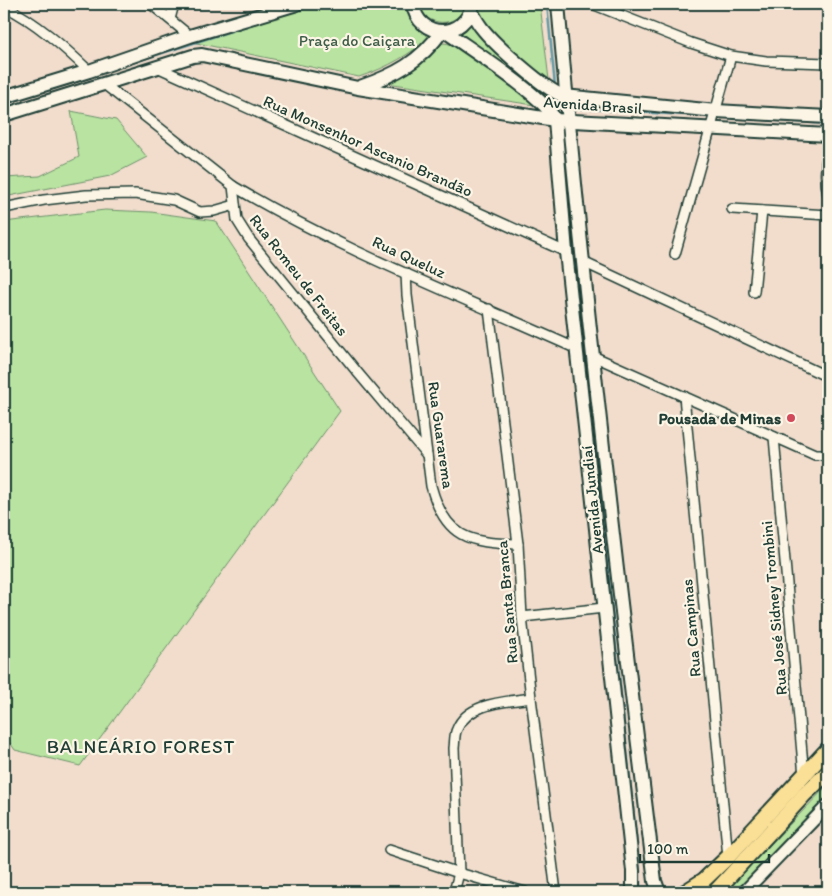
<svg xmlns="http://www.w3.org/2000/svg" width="832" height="896" font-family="Itim,sans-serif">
  <rect width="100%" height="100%" fill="#f2ddcd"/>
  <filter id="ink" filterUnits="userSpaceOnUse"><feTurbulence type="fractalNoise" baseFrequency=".02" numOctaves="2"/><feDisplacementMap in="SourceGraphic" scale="10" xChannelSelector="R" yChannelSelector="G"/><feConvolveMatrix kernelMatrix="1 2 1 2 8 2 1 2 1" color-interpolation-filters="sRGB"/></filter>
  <g filter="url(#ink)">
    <!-- green -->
    <g fill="#b8e3a0" stroke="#6c906a">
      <path d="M306 4H407L433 35C409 55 389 67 359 77L187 41Z"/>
      <path d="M418 4H465C460 29 424 28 418 4Z"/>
      <path d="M477 4H540L549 80C521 58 488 39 477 4Z"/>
      <polygon points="472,18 483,38 490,46 549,93 554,112 458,32"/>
      <path d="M443 43C466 43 517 89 534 105L387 83 439 45Z"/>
      <polygon points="71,111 116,120 147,157 110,176 4,197 4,178 40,176 79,157"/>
      <polygon points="105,210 151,212 216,221 340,411 80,766 15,750 4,734 4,222"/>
      <polygon points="828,785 828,798 736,892 724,892"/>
    </g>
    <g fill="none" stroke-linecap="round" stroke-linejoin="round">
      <!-- stream -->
      <g stroke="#6299a5" stroke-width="2.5">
        <polyline points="547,4 555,86"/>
        <polyline points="298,10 316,4"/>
        <polyline points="122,66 274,17"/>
        <polyline points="556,97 558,116"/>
        <polyline points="4,104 40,92"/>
        <polyline points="573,108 828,124"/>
        <polyline points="569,211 640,872 640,888"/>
      </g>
      <!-- minor casing -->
      <g stroke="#1f3d34" stroke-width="12">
        <g id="minor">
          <polyline points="151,4 190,36"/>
          <polyline points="592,4 691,43 731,56 766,61 828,63"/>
          <path d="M4 6C36 22 63 46 89 71"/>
          <polyline points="170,19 174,4"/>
          <polyline points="157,67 566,252"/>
          <polyline points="104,84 233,186 237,220 249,239 358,373 427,455"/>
          <path d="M828 153C825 166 825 182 828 195"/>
          <path d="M233 186C340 250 462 297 577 349"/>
          <polyline points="4,208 44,200 86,195 135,194 174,200 200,212 214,211 235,205"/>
          <polyline points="732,209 828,215"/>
          <polyline points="675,254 731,56"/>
          <polyline points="583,262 828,377"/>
          <path d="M406 273 407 295 431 486C445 538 469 543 518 544"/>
          <polyline points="754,292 762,211"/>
          <polyline points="489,309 518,544 522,617 531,698 556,892"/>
          <polyline points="593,356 815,455 828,455"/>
          <polyline points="684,396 728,857"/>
          <polyline points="774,437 804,776"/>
          <polyline points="522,617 604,608"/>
          <polyline points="389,850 459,873 525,892"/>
          <path d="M454 892 459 873 454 748C455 742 454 734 457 729 468 702 507 702 531 698"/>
        </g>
      </g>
      <!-- tertiary casing -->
      <g stroke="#1f3d34" stroke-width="15">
        <polyline id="tertiary" points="744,892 828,805"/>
      </g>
      <!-- secondary casing -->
      <g stroke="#1f3d34" stroke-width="16">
        <g id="secondary">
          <path d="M413 4C418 40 466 40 472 4"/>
          <path d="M558 4C584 297 618 589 655 881L659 892"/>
          <path d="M471 10C474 16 477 22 481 27 493 43 546 91 564 96L716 111 828 117"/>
          <path d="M445 31C468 48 546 97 555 120L566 252 633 871V892"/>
          <path d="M360 87C395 75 420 62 442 31"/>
          <polyline points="4,97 89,71 190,36 297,4"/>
          <polyline points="4,115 193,56 202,55 358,88 555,120 828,135"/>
        </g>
      </g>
      <!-- primary casing -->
      <g stroke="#1f3d34" stroke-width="18">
        <g id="primary">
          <polyline points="685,892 704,880 728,857 828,749"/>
          <polyline points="715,892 804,795 828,772"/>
        </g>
      </g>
      <!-- minor -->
      <use href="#minor" stroke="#fcf5e5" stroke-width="9"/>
      <!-- tertiary -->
      <use href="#tertiary" stroke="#fcf5e5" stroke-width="11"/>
      <!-- secondary -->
      <use href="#secondary" stroke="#fcf5e5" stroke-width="12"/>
      <!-- primary -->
      <use href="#primary" stroke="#fadf96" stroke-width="14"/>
    </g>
  </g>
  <!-- markers -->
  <circle fill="#d1495b" stroke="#fcf5e5" stroke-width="2" cx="791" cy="418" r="5"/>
  <g text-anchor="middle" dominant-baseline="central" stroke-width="4.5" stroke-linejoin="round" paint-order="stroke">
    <!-- park labels -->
    <g font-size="16" fill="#3e5e4a" stroke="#fcf5e5">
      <text x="357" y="40">Praça do Caiçara</text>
    </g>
    <!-- street labels -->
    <g font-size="16" fill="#1f3d34" stroke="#fcf5e5">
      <text transform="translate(593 105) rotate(4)">Avenida Brasil</text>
      <text transform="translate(368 146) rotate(24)">Rua Monsenhor Ascanio Brandão</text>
      <text transform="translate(409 257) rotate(25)">Rua Queluz</text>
      <text transform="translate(299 275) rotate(52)">Rua Romeu de Freitas</text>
      <text transform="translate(441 435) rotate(82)">Rua Guararema</text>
      <text transform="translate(592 500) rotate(-96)">Avenida Jundiaí</text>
      <text transform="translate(507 602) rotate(-95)">Rua Santa Branca</text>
      <text transform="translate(774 608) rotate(-95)">Rua José Sidney Trombini</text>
      <text transform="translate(691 628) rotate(-95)">Rua Campinas</text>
    </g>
    <!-- poi labels -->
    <g font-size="16" font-weight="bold" fill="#1f3d34" stroke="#fcf5e5" text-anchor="end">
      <text x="781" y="418">Pousada de Minas</text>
    </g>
    <!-- quarter labels -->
    <g font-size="19" letter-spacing="1" fill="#1f3d34" stroke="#fcf5e5">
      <text x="141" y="746">BALNEÁRIO FOREST</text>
    </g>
  </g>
  <!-- margin -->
  <rect width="832" height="896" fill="none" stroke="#fcf5e5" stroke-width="20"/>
  <rect x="10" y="10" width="812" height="876" fill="none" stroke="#1f3d34" stroke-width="2" filter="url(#ink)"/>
  <!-- scale -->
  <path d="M640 854v8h129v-8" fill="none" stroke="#1f3d34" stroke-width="2.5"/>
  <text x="647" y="854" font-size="15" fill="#1f3d34" stroke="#fcf5e5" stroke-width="4" paint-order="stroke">100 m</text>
</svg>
